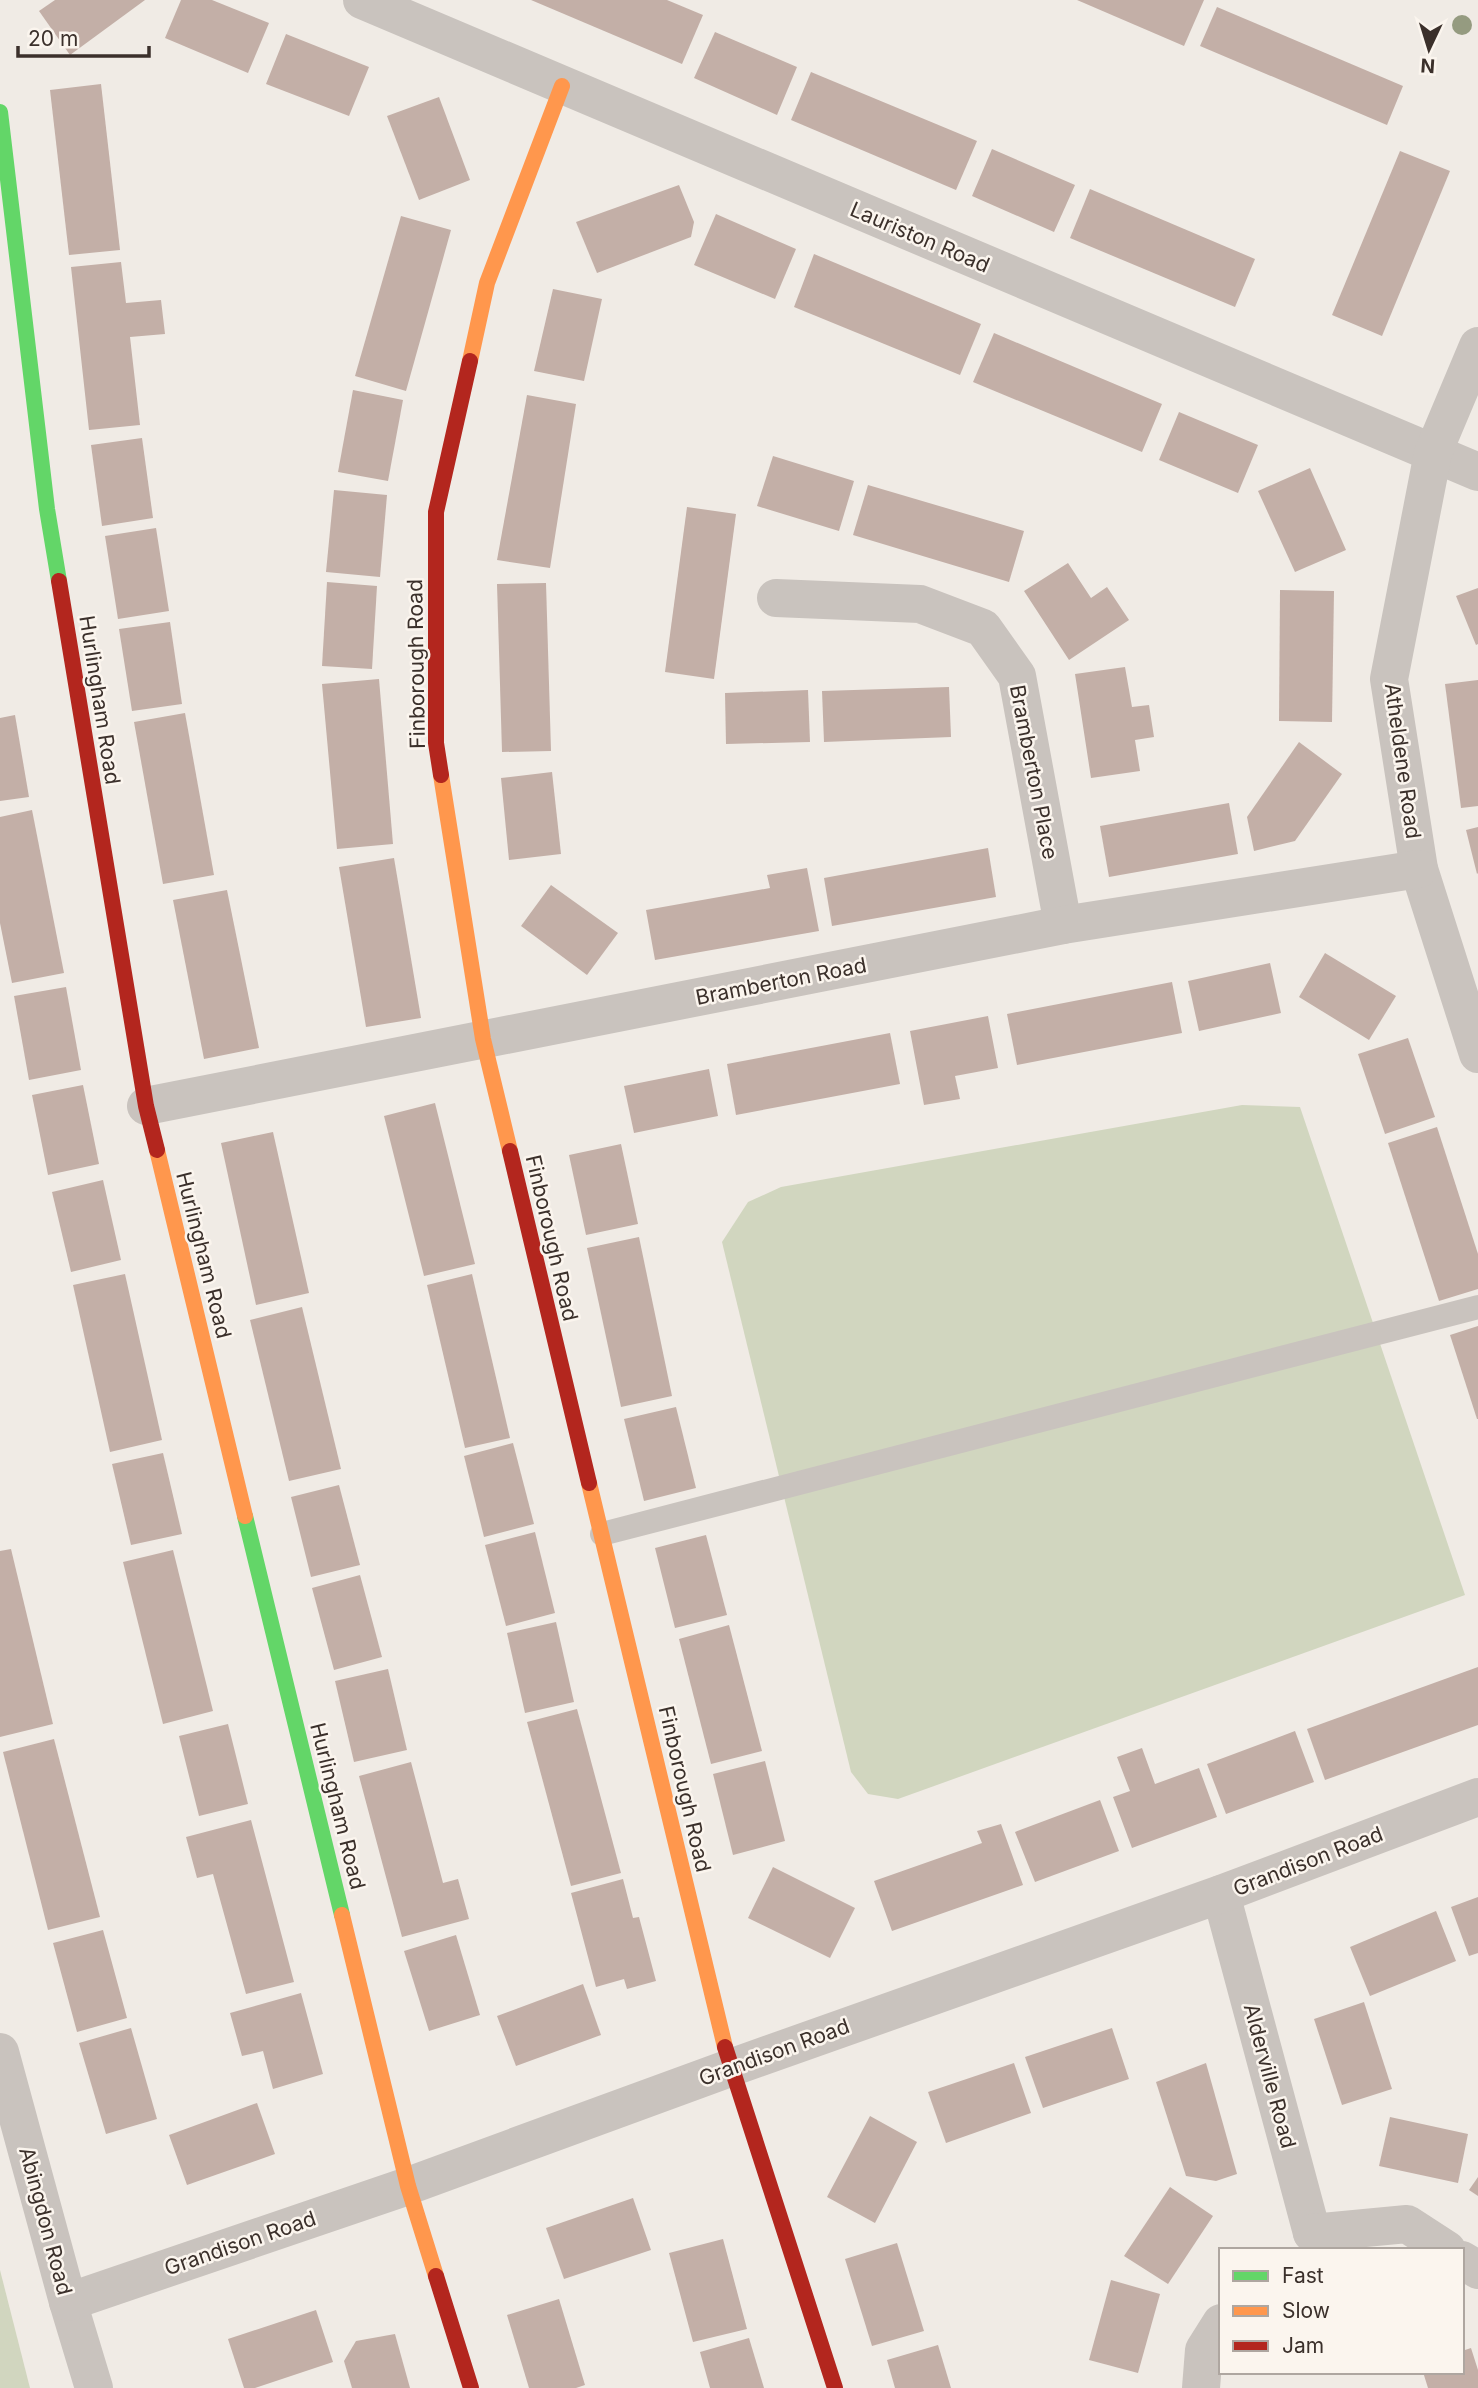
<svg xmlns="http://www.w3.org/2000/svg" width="1478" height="2388" font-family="Inter,sans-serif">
  <rect width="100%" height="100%" fill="#f0ebe5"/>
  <!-- green -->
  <g fill="#d1d6bf">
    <polygon points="1242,1105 1300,1107 1465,1595 898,1799 868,1794 851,1772 722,1242 748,1202 781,1187"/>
    <polygon points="0,2270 30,2388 0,2388"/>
  </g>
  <!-- building -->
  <g fill="#c3afa7">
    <polygon points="55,0 145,0 70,55 39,11"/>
    <polygon points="181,0 212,0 269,23 248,73 165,38"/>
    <polygon points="531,0 667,0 703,15 682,64"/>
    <polygon points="1077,0 1204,0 1184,46"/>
    <polygon points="1217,7 1403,86 1387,125 1200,46"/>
    <polygon points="715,32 797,67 777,115 694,78"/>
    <polygon points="286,34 369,67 349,116 266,84"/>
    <polygon points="811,72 977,141 956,190 791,120"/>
    <polygon points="101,84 120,250 69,255 50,90"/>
    <polygon points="439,97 470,180 419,200 387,116"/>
    <polygon points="992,149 1075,185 1054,232 972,196"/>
    <polygon points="1400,151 1450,171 1382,336 1332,315"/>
    <polygon points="679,185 694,222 691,237 597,273 576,222"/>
    <polygon points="1090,189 1255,259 1235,307 1070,238"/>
    <polygon points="716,214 796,249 775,299 694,265"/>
    <polygon points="401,216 451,230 406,391 355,376"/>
    <polygon points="814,254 981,324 960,375 794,307"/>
    <polygon points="121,262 126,303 161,300 165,334 130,337 140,425 89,430 71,267"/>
    <polygon points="553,289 602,299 584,381 534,371"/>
    <polygon points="994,333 1162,404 1142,452 973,382"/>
    <polygon points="353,390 403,400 388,481 338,472"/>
    <polygon points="527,395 576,404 550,568 497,560"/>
    <polygon points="1179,412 1258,445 1238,493 1159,460"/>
    <polygon points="142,438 153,518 102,526 91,445"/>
    <polygon points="773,456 854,481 839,531 757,506"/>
    <polygon points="1310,468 1346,550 1295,572 1258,491"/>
    <polygon points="868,485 1024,531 1009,582 853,535"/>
    <polygon points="334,490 387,495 380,577 326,572"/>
    <polygon points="687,507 736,514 714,679 665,672"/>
    <polygon points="156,528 169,611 118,619 105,536"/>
    <polygon points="1068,563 1091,598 1107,587 1129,620 1069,660 1024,591"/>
    <polygon points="327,582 377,586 372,669 322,666"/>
    <polygon points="546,583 551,751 502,752 497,584"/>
    <polygon points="1478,588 1478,644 1476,645 1456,596"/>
    <polygon points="1280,590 1334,591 1332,722 1279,721"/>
    <polygon points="170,622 182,704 132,711 119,629"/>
    <polygon points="1125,667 1132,707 1149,705 1154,737 1135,740 1140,771 1091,778 1075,674"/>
    <polygon points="379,679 393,844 337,849 322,684"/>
    <polygon points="1478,680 1478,806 1461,808 1445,684"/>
    <polygon points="949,687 951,737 824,742 822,691"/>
    <polygon points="808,690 810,742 726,744 725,693"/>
    <polygon points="185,713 214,875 163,884 134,722"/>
    <polygon points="15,715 29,797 0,801 0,718"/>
    <polygon points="1299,742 1342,774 1295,841 1254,851 1247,817"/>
    <polygon points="552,772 561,854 509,860 501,778"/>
    <polygon points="1229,803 1238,854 1109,877 1100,826"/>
    <polygon points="32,810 64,973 12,983 0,923 0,817"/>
    <polygon points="1478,827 1478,873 1477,874 1466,830"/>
    <polygon points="988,848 996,897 832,926 824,878"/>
    <polygon points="394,858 421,1018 366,1027 339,867"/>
    <polygon points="807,868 819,931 655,960 646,910 770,888 767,875"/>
    <polygon points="551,885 618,933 587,975 521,926"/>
    <polygon points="227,890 259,1048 204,1059 173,900"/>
    <polygon points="1325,953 1396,996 1369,1040 1299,997"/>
    <polygon points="1270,963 1281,1013 1199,1031 1188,981"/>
    <polygon points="1172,982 1182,1033 1017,1065 1007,1014"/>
    <polygon points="66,987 81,1070 29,1080 14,996"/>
    <polygon points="988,1016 998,1068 955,1076 960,1099 924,1105 910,1031"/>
    <polygon points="890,1033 900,1084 736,1115 727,1064"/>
    <polygon points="1408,1038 1435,1117 1385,1134 1358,1054"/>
    <polygon points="709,1069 718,1116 634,1133 624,1086"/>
    <polygon points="83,1085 99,1164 48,1175 32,1095"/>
    <polygon points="435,1103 475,1264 424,1276 384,1116"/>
    <polygon points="1437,1127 1478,1254 1478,1289 1439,1301 1388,1143"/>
    <polygon points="273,1132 309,1293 256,1305 221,1143"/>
    <polygon points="621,1144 638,1224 586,1235 569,1155"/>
    <polygon points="103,1180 121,1260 71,1272 52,1192"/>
    <polygon points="639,1237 672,1396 621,1407 587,1248"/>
    <polygon points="125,1274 162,1440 110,1452 73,1285"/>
    <polygon points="472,1274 510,1438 465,1448 427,1285"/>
    <polygon points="302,1307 341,1469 289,1481 250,1320"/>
    <polygon points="1478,1326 1478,1419 1477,1419 1450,1335"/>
    <polygon points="676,1407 696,1488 644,1501 624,1419"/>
    <polygon points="513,1443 534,1524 484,1537 464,1456"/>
    <polygon points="163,1453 182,1534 131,1545 112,1464"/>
    <polygon points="339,1485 360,1565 311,1577 291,1497"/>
    <polygon points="535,1532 555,1613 506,1626 485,1545"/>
    <polygon points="706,1535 727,1615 675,1628 655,1548"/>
    <polygon points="11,1549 53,1724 0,1737 0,1551"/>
    <polygon points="173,1550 213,1711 163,1724 123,1562"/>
    <polygon points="360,1575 382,1657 334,1670 312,1588"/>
    <polygon points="556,1622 574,1702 525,1713 507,1633"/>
    <polygon points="729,1625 762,1751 711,1764 679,1639"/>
    <polygon points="1478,1667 1478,1725 1325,1780 1307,1729"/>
    <polygon points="388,1669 407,1750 354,1762 335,1681"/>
    <polygon points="577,1709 621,1873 571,1886 527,1722"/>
    <polygon points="228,1724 248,1804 199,1816 179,1736"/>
    <polygon points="1295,1731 1314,1782 1226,1814 1207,1764"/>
    <polygon points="54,1739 100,1917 48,1930 3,1752"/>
    <polygon points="1142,1748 1155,1784 1199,1768 1217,1817 1132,1848 1113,1797 1130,1791 1117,1757"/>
    <polygon points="765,1761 785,1841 733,1855 713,1774"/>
    <polygon points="411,1762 443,1883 458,1879 469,1919 402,1937 359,1776"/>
    <polygon points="1100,1800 1119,1851 1035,1882 1015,1832"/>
    <polygon points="251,1820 294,1982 246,1994 213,1874 197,1878 186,1837"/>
    <polygon points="1001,1824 1023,1885 892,1931 874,1881 982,1843 977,1831"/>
    <polygon points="773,1867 855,1908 830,1958 748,1918"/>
    <polygon points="623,1879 633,1918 639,1917 656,1981 627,1989 624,1979 596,1987 571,1893"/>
    <polygon points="1478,1897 1478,1953 1469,1956 1451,1907"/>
    <polygon points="1436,1911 1456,1961 1370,1996 1350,1947"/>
    <polygon points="103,1930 127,2018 77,2032 53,1943"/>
    <polygon points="456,1935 480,2015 429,2031 404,1951"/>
    <polygon points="583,1984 601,2035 516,2066 497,2016"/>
    <polygon points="301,1993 323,2074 273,2089 263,2051 242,2056 230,2013"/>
    <polygon points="1364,2002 1392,2089 1342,2105 1314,2019"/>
    <polygon points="131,2028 157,2119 106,2134 79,2043"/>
    <polygon points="1112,2028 1129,2079 1043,2108 1025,2057"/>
    <polygon points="1014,2063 1031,2113 946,2143 928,2092"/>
    <polygon points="1206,2063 1237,2174 1216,2181 1186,2176 1156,2082"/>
    <polygon points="257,2103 275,2154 187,2185 169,2135"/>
    <polygon points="870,2116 917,2142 875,2223 827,2197"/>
    <polygon points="1390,2117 1468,2134 1458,2183 1379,2166"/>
    <polygon points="1478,2177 1478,2196 1469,2190"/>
    <polygon points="1170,2187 1213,2216 1168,2284 1124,2256"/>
    <polygon points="633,2198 651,2250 564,2279 546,2228"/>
    <polygon points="723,2239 747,2329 693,2342 669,2253"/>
    <polygon points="897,2243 924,2331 872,2346 845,2259"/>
    <polygon points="1111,2280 1160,2294 1138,2373 1089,2360"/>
    <polygon points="559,2299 585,2385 576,2388 529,2388 507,2315"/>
    <polygon points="316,2310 333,2362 255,2388 244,2388 228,2339"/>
    <polygon points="395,2334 410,2388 352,2388 344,2361 356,2341"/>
    <polygon points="749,2338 764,2388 710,2388 700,2352"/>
    <polygon points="938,2345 951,2388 895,2388 887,2360"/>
    <polygon points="1471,2348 1478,2370 1478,2388 1428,2388 1423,2372 1462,2372 1462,2351"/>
  </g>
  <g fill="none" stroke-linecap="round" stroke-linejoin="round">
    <!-- lane -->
    <polyline stroke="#c9c3be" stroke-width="24" points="602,1534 1478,1307"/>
    <!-- street -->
    <g stroke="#c9c3be" stroke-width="38">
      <polyline points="362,0 1478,472"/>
      <polyline points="1478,346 1433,453 1389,679 1419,869 1478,1054"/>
      <polyline points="776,598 920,604 983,628 1017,676 1063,925"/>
      <polyline points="146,1106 1063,925 1419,869"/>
      <polyline points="1221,1894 1312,2233"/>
      <polyline points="0,2052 68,2302 94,2388"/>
      <polyline points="1312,2233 1407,2224 1447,2250"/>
      <polyline points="1462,2260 1478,2270"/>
      <polyline points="68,2302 408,2186 730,2068 1221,1894 1478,1797"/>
      <polyline points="1201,2388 1204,2350 1221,2323"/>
    </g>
    <!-- fast -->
    <g stroke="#63d668" stroke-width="16">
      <polyline points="0,112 47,509 59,581"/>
      <polyline points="245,1516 342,1915"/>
    </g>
    <!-- slow -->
    <g stroke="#ff974d" stroke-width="16">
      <polyline points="470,361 487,283 562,86"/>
      <polyline points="441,775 483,1039 510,1151"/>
      <polyline points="157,1150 245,1516"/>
      <polyline points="589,1483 725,2047"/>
      <polyline points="342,1915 408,2186 436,2276"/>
    </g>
    <!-- jam -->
    <g stroke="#b3261e" stroke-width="16">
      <polyline points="59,581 146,1106 157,1150"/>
      <polyline points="441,775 436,743 436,512 470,361"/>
      <polyline points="510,1151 589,1483"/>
      <polyline points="725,2047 835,2388"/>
      <polyline points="436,2276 471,2388"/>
    </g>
  </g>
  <!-- trees -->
  <circle fill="#959b80" cx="1462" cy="25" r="10"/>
  <g text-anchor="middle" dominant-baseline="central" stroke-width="5" stroke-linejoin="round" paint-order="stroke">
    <!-- street labels -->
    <g font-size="21" fill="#3b302b" stroke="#fbf5ee">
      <text transform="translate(920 237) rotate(23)">Lauriston Road</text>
      <text transform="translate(416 664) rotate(-91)">Finborough Road</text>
      <text transform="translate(100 700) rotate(81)">Hurlingham Road</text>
      <text transform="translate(1403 761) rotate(82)">Atheldene Road</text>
      <text transform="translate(1034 772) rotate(79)">Bramberton Place</text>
      <text transform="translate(781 981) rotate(-11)">Bramberton Road</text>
      <text transform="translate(552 1238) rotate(77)">Finborough Road</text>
      <text transform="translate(204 1255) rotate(76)">Hurlingham Road</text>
      <text transform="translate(685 1789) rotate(77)">Finborough Road</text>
      <text transform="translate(338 1806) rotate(76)">Hurlingham Road</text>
      <text transform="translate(1308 1861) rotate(-21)">Grandison Road</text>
      <text transform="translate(774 2052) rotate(-20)">Grandison Road</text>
      <text transform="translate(1270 2076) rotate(75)">Alderville Road</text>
      <text transform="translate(46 2221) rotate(75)">Abingdon Road</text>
      <text transform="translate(240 2243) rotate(-19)">Grandison Road</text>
    </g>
  </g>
  <!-- legend -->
  <rect x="1219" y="2248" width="245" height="126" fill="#fbf5ee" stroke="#aea6a0" stroke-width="2"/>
  <rect x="1233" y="2271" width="35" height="10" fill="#63d668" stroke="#aea6a0" stroke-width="2"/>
  <text x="1282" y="2283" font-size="21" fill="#3b302b">Fast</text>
  <rect x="1233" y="2306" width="35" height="10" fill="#ff974d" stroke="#aea6a0" stroke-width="2"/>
  <text x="1282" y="2318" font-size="21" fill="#3b302b">Slow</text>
  <rect x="1233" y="2341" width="35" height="10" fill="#b3261e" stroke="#aea6a0" stroke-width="2"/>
  <text x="1282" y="2353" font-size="21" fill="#3b302b">Jam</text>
  <!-- north arrow -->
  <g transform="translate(1429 49) rotate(184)" stroke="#fbf5ee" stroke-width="5" paint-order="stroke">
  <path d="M0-5L12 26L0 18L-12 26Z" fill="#3b302b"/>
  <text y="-10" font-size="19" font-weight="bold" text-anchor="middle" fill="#3b302b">N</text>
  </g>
  <!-- scale -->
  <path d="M18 46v10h131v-10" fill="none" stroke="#3b302b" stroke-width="3.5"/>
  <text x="28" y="46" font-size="21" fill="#3b302b" stroke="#fbf5ee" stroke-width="5" paint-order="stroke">20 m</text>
</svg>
